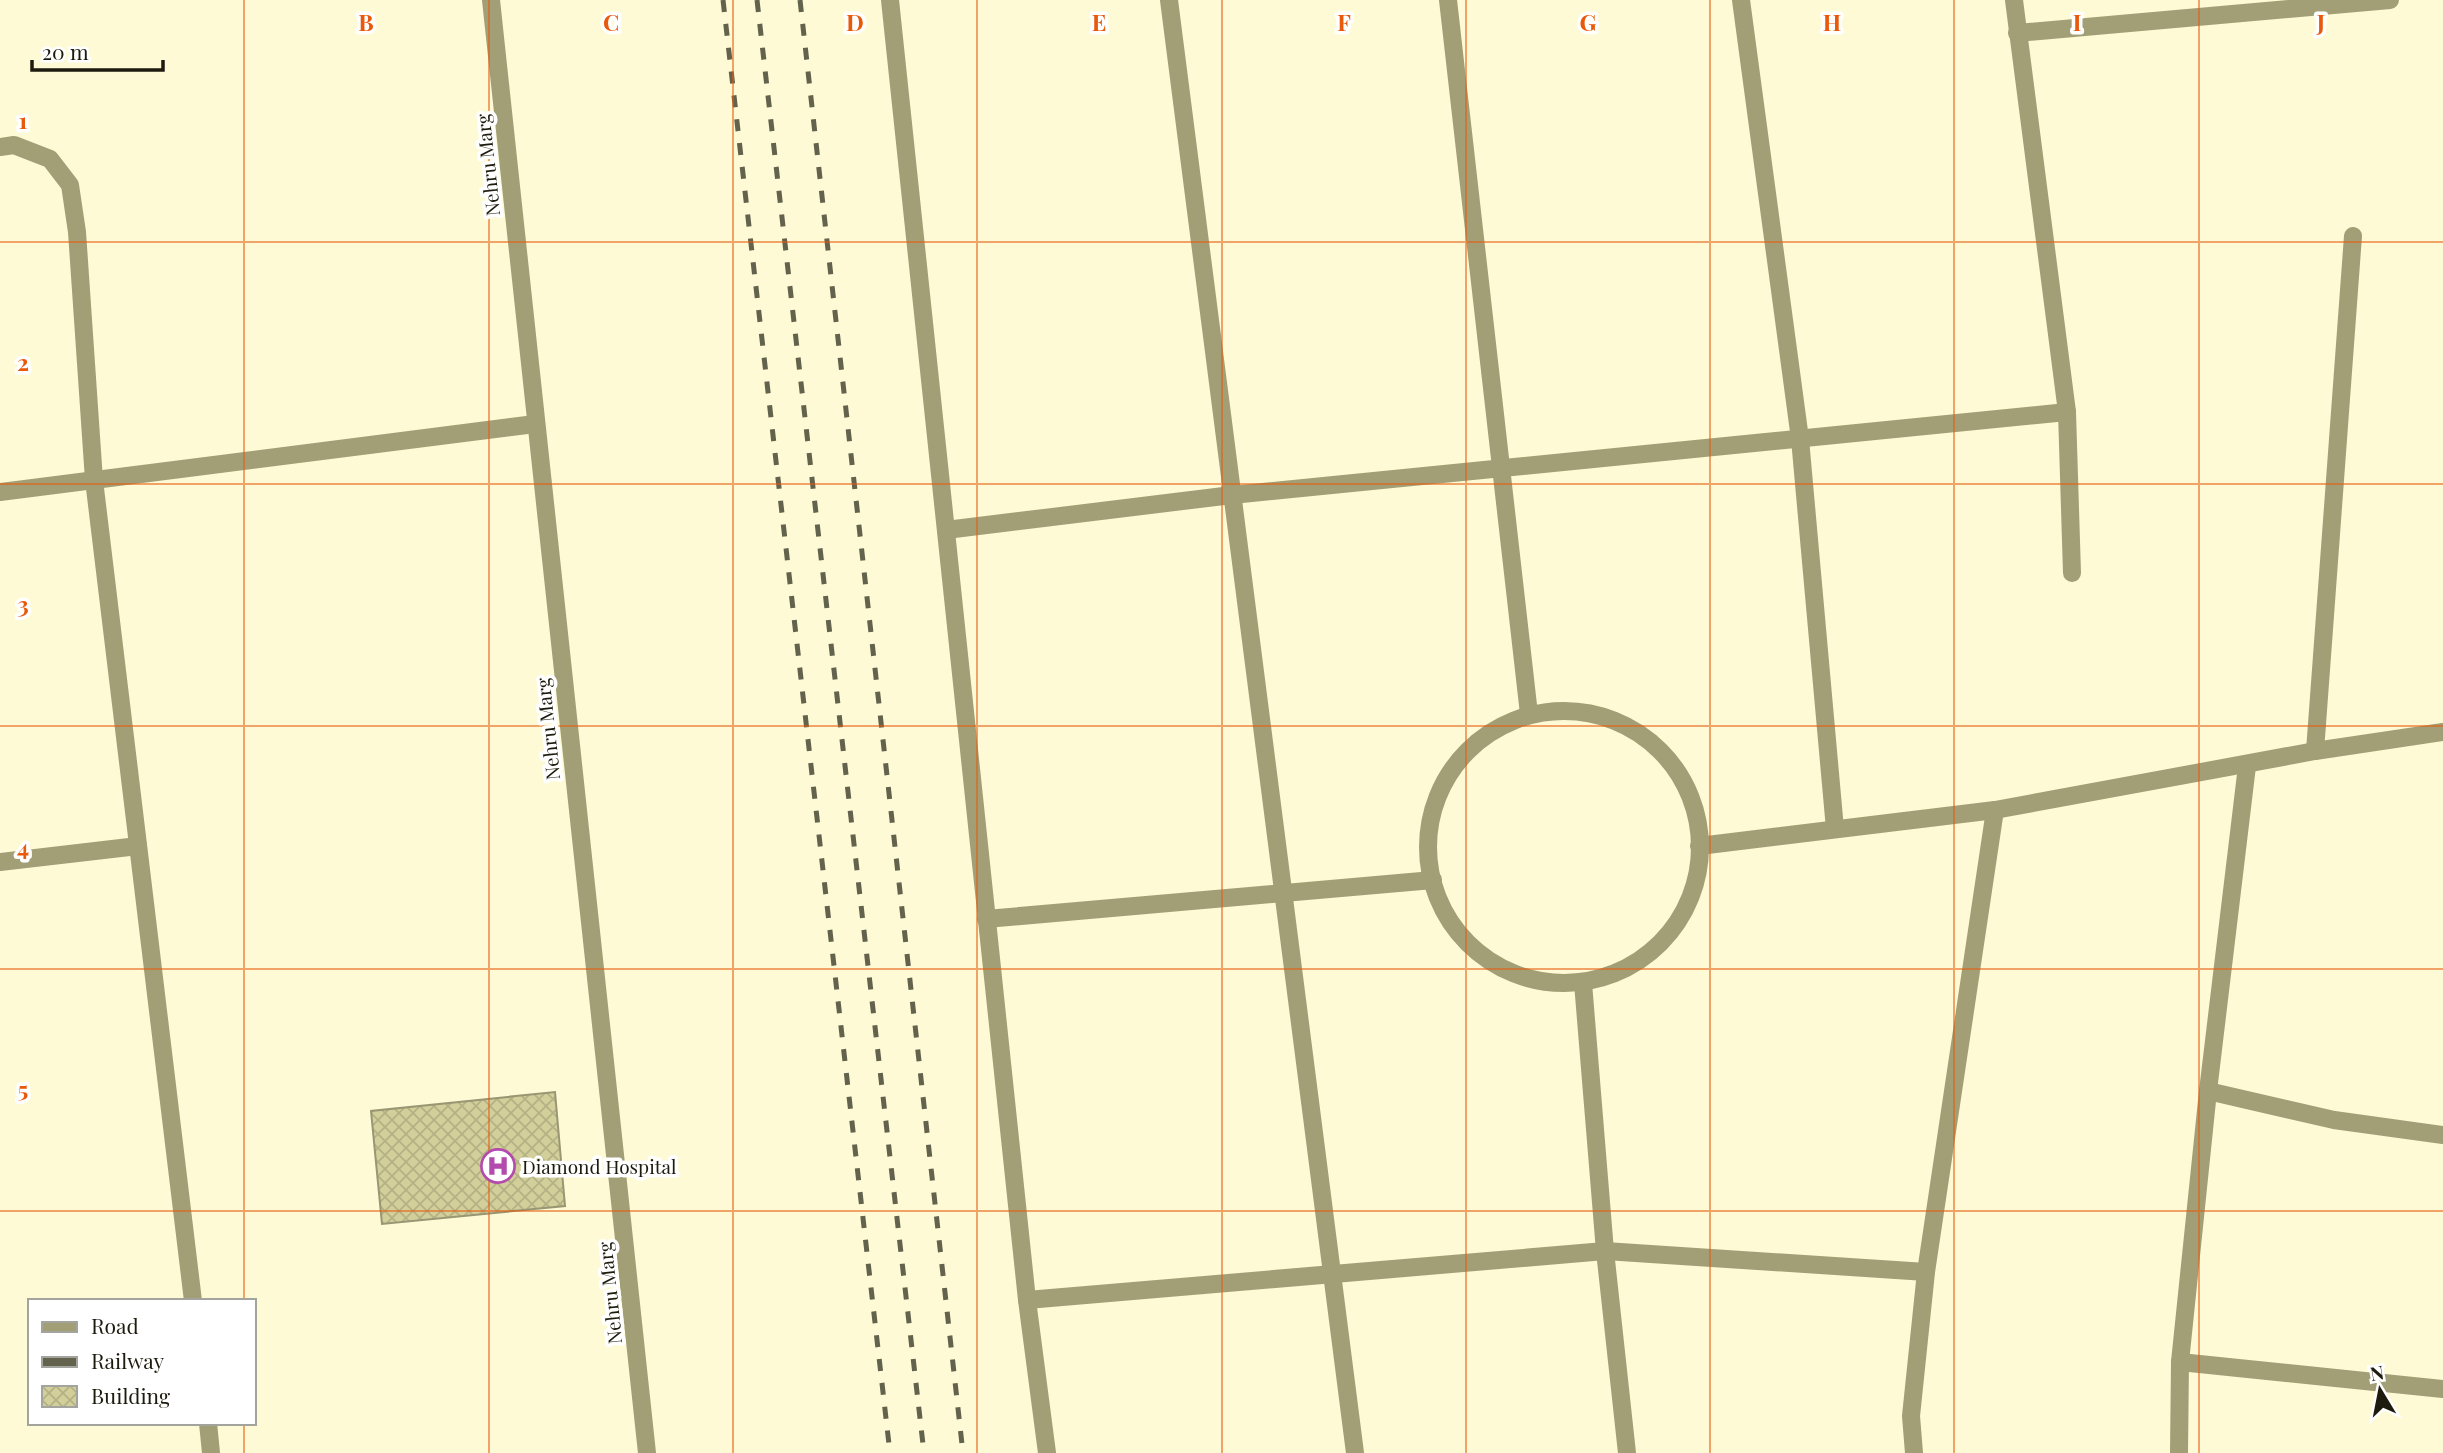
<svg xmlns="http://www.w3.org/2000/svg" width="2443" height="1453" font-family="'Playfair Display',serif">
  <defs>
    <pattern id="building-cross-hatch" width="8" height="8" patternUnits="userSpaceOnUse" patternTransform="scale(1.75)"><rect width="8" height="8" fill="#d2cf9b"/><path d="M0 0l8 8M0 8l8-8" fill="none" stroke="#b4b184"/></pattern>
  </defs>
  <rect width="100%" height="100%" fill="#fdfad5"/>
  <!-- building -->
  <polygon fill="url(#building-cross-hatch)" stroke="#989673" stroke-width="2" points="555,1092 565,1206 382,1224 371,1111"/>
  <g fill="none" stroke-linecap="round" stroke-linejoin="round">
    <!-- minor -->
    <g stroke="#a29f76" stroke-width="18">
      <polyline points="890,0 1027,1300 1047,1453"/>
      <polyline points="1169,0 1355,1453"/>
      <polyline points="1448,0 1529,714"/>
      <polyline points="1741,0 1800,439 1835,829"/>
      <polyline points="2014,0 2067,412 2072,573"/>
      <polyline points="2017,33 2390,0"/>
      <polyline points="0,147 14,145 50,159 70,185 77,232 94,480 193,1301"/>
      <polyline points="0,492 535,424"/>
      <polyline points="946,530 1232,495 2067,412"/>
      <circle cx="1564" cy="847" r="136"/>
      <polyline points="2315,751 2353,236"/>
      <polyline points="1699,846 1995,810 2315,751 2443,732"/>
      <polyline points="0,862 138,846"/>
      <polyline points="986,919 1433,880"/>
      <polyline points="1583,983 1605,1251 1627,1453"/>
      <polyline points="2208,1091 2334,1120 2443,1135"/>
      <polyline points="1027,1300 1605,1251 1926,1272"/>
      <polyline points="2180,1362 2443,1389"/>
      <polyline points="208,1423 211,1453"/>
      <polyline points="1914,1453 1911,1416 1926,1272 1995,810"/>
      <polyline points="2179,1453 2180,1362 2208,1091 2247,766"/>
    </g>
    <!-- tertiary -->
    <polyline stroke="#a29f76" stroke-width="18" points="491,0 647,1453"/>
    <!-- rail -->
    <g stroke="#63624c" stroke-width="5" stroke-dasharray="12 12" stroke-linecap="butt">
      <polyline points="723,0 890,1453"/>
      <polyline points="757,0 924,1453"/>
      <polyline points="800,0 963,1453"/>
    </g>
  </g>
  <!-- grid -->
  <path fill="none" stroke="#e8590c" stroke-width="2" stroke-opacity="0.55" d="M244 0V1301M489 0V1453M733 0V1453M977 0V1453M1222 0V1453M1466 0V1453M1710 0V1453M1954 0V1453M2199 0V1453M0 242H2443M0 484H2443M0 726H2443M0 969H2443M0 1211H2443M244 1423V1453"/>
  <!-- icons -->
  <defs>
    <g id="hospital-ring" transform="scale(1.75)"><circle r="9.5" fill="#fff" stroke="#b34aad" stroke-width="1.5"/><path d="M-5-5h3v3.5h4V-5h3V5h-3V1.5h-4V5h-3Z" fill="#b34aad"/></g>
  </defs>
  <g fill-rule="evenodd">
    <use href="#hospital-ring" x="498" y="1166"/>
  </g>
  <g text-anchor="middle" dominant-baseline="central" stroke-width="7" stroke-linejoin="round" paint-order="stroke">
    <!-- street labels -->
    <g font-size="19" fill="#1c1b0d" stroke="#fff">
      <text transform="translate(487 165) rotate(-96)">Nehru Marg</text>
      <text transform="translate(547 729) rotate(-96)">Nehru Marg</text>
      <text transform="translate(609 1293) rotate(-96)">Nehru Marg</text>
    </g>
    <!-- poi labels -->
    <g font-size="19" fill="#1c1b0d" stroke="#fff" text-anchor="start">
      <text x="522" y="1166">Diamond Hospital</text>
    </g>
  </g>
  <g font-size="23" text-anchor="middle" font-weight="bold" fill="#e8590c" stroke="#fff" stroke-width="7" stroke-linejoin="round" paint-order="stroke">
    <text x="366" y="31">B</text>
    <text x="611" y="31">C</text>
    <text x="855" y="31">D</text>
    <text x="1099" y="31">E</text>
    <text x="1344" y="31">F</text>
    <text x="1588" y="31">G</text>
    <text x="1832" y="31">H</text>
    <text x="2077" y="31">I</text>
    <text x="2321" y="31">J</text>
    <text x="23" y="129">1</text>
    <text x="23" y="371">2</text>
    <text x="23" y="613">3</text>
    <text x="23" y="856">4</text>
    <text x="23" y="1098">5</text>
  </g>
  <!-- legend -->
  <rect x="28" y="1299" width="228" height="126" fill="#ffffff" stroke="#a4a49e" stroke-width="2"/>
  <rect x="42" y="1322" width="35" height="10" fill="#a29f76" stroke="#a4a49e" stroke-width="2"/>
  <text x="91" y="1334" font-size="21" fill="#1c1b0d">Road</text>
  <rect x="42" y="1357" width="35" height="10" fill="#63624c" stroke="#a4a49e" stroke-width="2"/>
  <text x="91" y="1369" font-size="21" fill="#1c1b0d">Railway</text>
  <rect x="42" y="1386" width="35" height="21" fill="url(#building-cross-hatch)" stroke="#a4a49e" stroke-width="2"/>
  <text x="91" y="1404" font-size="21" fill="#1c1b0d">Building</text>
  <!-- north arrow -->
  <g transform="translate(2380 1390) rotate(350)" stroke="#ffffff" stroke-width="5" paint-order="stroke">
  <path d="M0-5L12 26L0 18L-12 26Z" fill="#1c1b0d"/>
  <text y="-10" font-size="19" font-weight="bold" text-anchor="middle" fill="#1c1b0d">N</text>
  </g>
  <!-- scale -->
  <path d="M32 60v10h131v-10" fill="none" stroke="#1c1b0d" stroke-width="3.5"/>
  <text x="42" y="60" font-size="21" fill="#1c1b0d" stroke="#ffffff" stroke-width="5" paint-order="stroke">20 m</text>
</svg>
